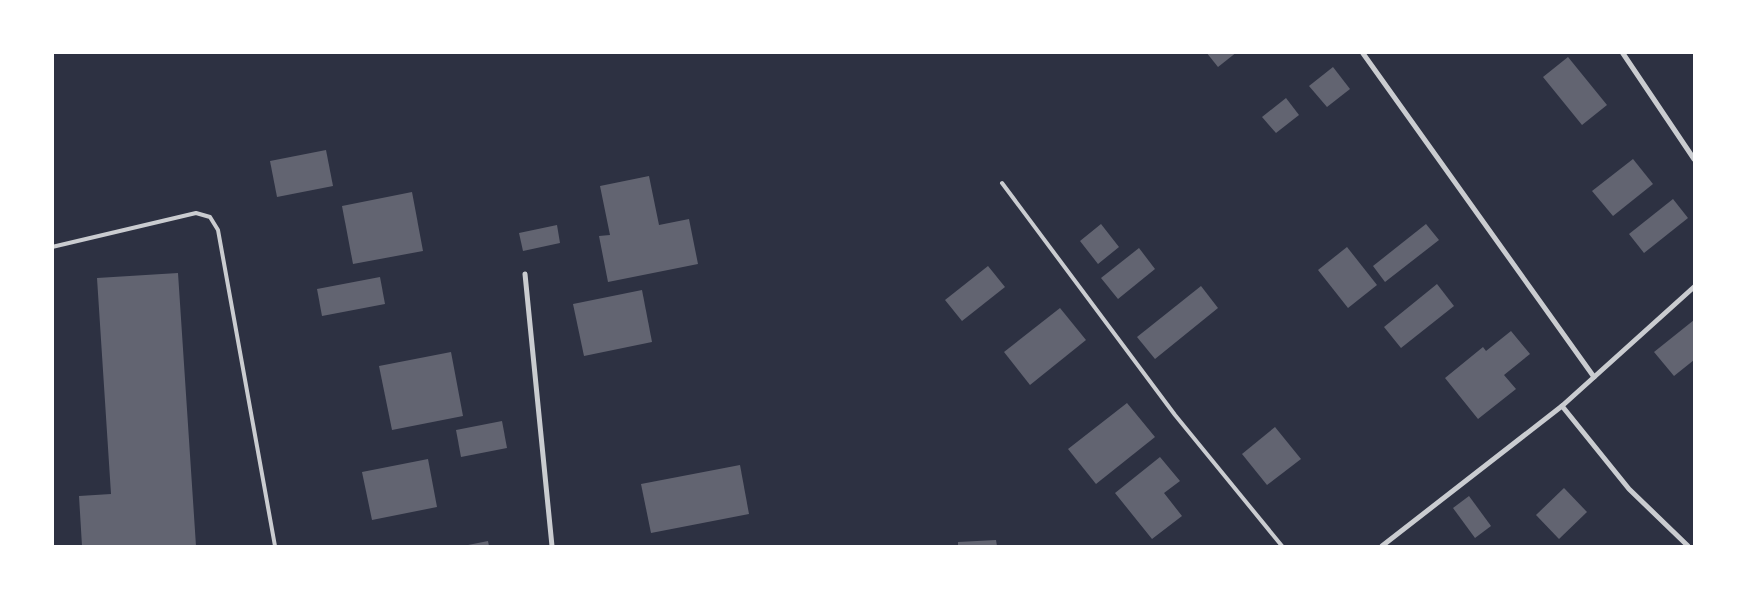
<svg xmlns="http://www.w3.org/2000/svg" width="1747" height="599" font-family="Rubik,sans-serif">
  <rect width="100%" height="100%" fill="#2d3142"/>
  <!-- building -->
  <g fill="#626471">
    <polygon points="1206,52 1237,52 1218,67"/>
    <polygon points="1568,57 1607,105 1582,125 1543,77"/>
    <polygon points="1333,67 1350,89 1327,107 1309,86"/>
    <polygon points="1286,98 1299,115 1276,133 1262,117"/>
    <polygon points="326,150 333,186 277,197 270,161"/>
    <polygon points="1633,159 1653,184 1613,216 1592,191"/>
    <polygon points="649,176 659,225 689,219 698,264 608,282 599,236 610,235 600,186"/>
    <polygon points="412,192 423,251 353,264 342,206"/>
    <polygon points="1673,199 1688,218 1644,253 1629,234"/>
    <polygon points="1101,224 1119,247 1098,264 1080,241"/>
    <polygon points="1426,224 1439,240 1385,282 1373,266"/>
    <polygon points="557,225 560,243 523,251 519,233"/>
    <polygon points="1347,247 1377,285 1348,308 1318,270"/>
    <polygon points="1139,248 1155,269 1118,299 1101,278"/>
    <polygon points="988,266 1005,287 962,321 945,300"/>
    <polygon points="178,273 196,546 82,546 79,496 111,494 97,278"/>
    <polygon points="380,277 385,304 322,316 317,289"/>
    <polygon points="1437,284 1454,306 1401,348 1384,327"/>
    <polygon points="1201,286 1218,308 1155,359 1137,337"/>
    <polygon points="642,290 652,342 584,356 573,304"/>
    <polygon points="1060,308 1086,340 1030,385 1004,352"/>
    <polygon points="1694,320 1694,360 1674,376 1654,352"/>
    <polygon points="1511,331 1530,354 1504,375 1516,389 1478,419 1445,378 1483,347 1486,351"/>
    <polygon points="451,352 463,416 392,430 379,366"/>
    <polygon points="1127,403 1155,437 1096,484 1068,449"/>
    <polygon points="502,421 507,448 461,457 456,430"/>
    <polygon points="1275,427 1301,459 1267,485 1242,454"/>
    <polygon points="1160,457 1180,481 1164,493 1182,516 1152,539 1115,493"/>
    <polygon points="428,459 437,507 372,520 362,472"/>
    <polygon points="740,465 749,514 651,533 641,484"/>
    <polygon points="1564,488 1587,512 1559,539 1536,515"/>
    <polygon points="1469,496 1491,526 1475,538 1453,508"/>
    <polygon points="996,540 997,546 958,546 958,542"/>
    <polygon points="488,541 489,546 463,546"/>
  </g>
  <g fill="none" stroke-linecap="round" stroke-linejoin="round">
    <!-- service -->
    <g stroke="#caccd0" stroke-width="4">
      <polyline points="1002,183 1175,415 1282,546"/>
      <polyline points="52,247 196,213 210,217 218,230 275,546"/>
    </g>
    <!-- minor -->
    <g stroke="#caccd0" stroke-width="5">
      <polyline points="1362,52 1594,377"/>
      <polyline points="1622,52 1694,159"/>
      <polyline points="525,274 552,546"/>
      <polyline points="1562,406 1629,489 1688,546"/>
      <polyline points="1382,546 1562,406 1694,287"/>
    </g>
  </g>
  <!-- border -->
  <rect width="1747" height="599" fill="none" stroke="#ffffff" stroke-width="108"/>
</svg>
